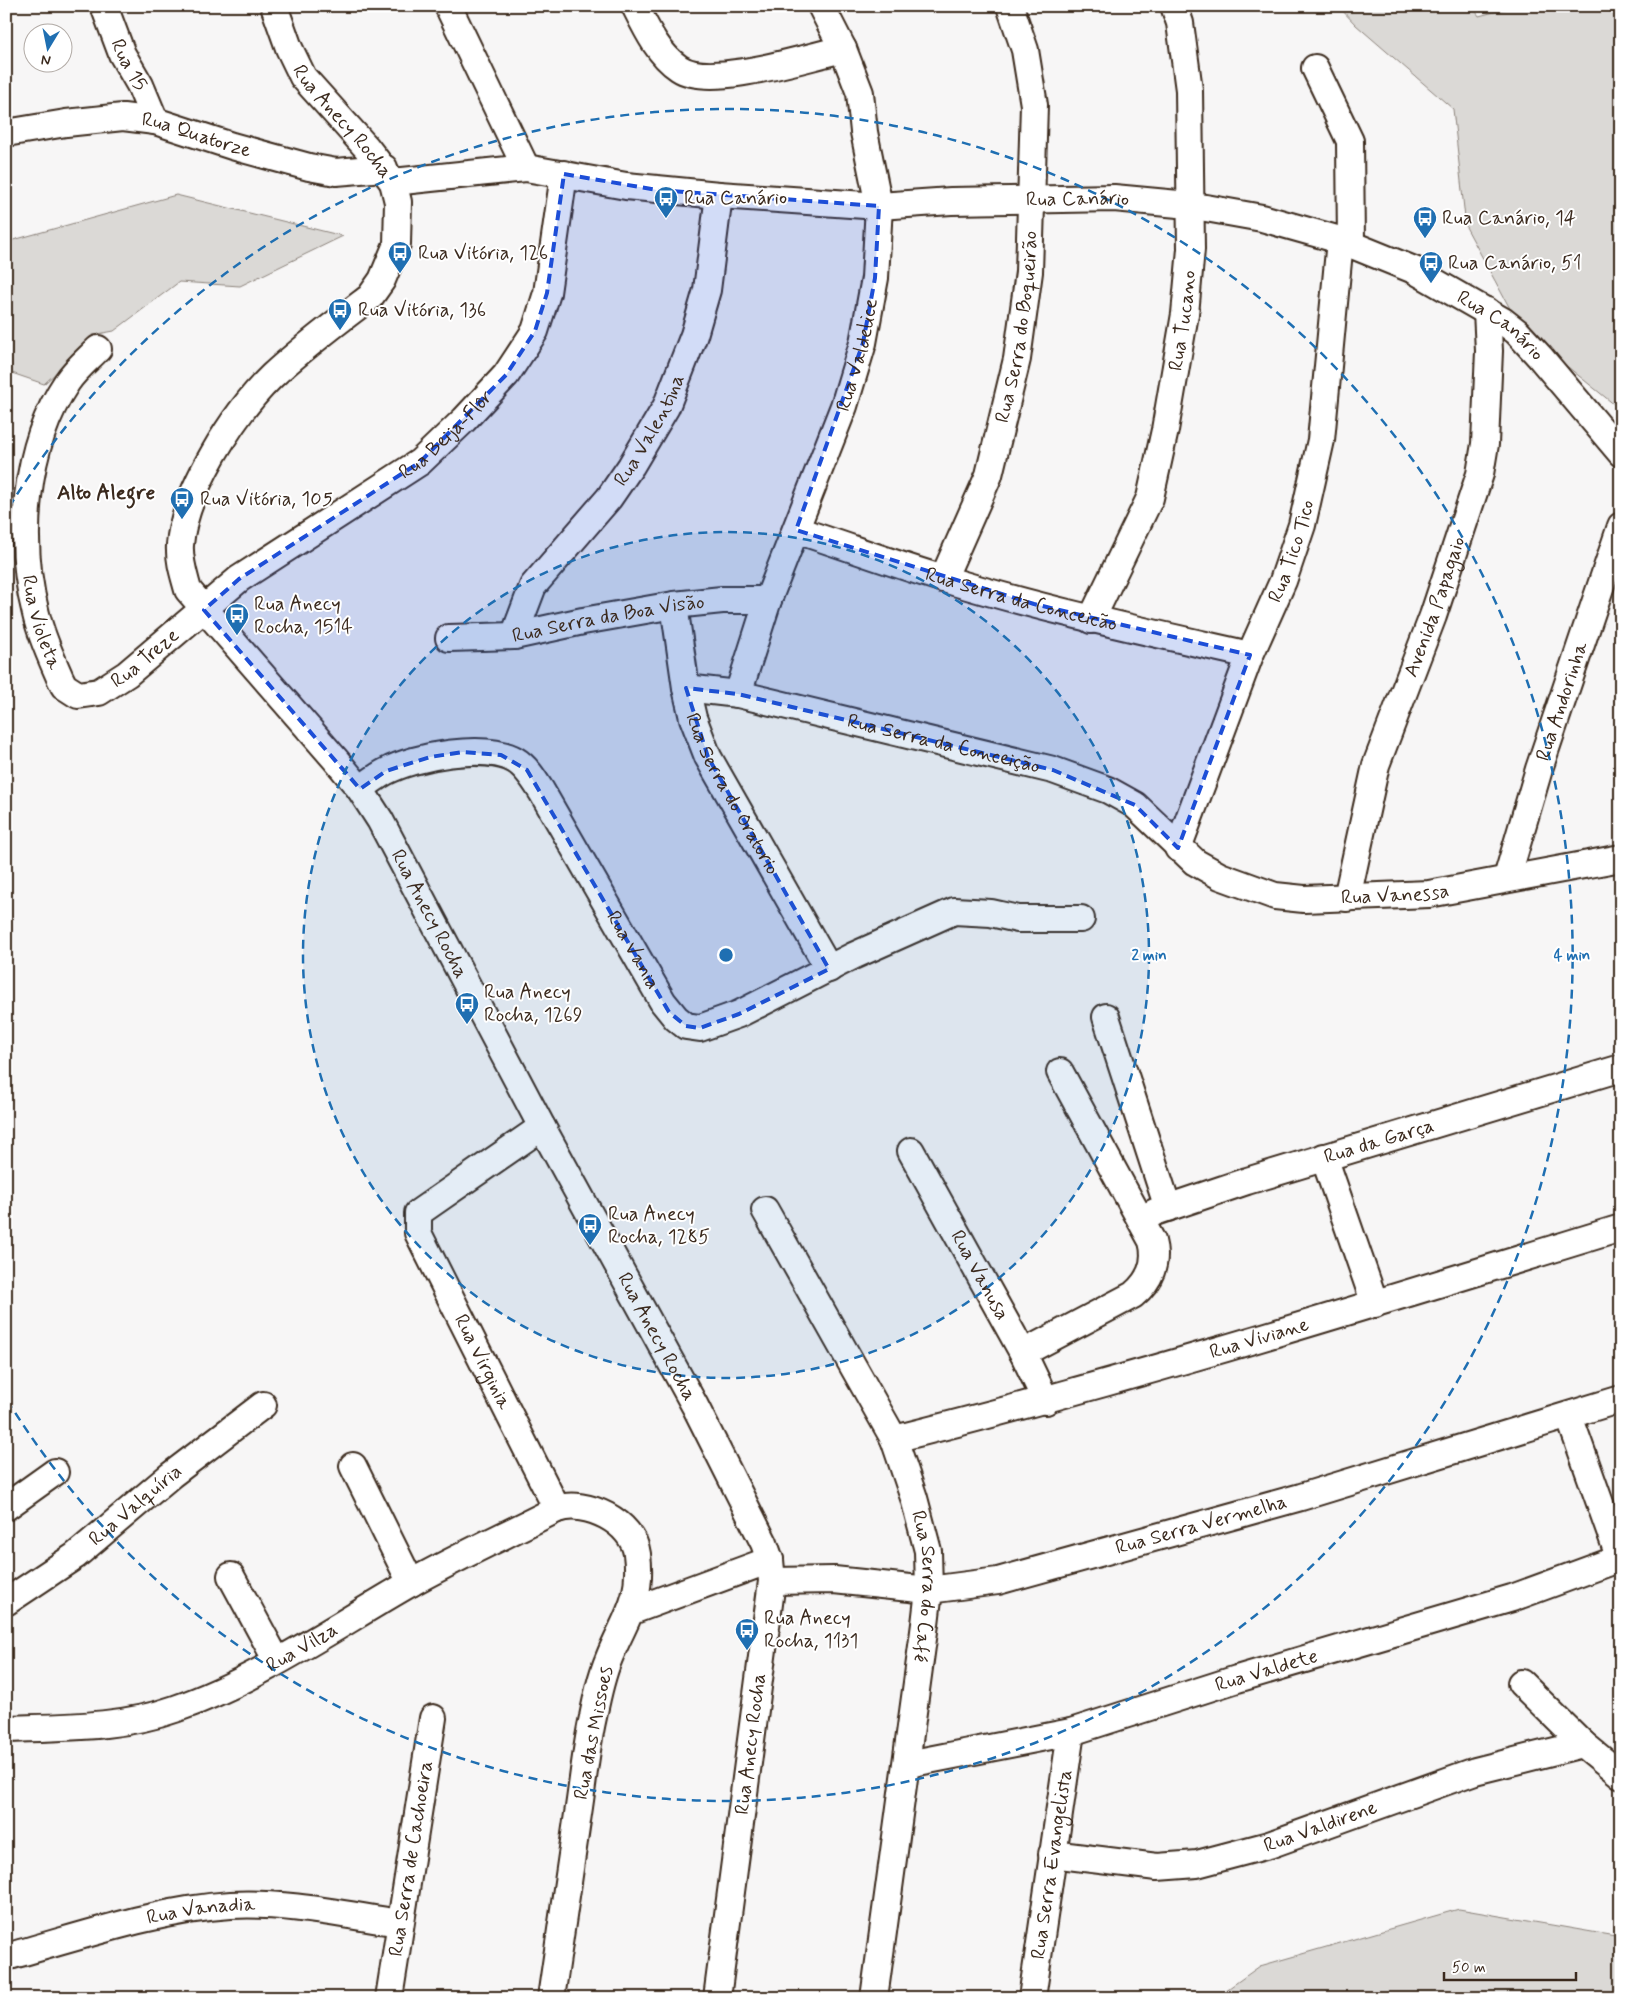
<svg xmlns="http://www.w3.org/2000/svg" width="1627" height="2004" font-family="Mynerve,sans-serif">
  <rect width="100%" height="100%" fill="#f7f6f6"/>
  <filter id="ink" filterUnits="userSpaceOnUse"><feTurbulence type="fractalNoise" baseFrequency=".02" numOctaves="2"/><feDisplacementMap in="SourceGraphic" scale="10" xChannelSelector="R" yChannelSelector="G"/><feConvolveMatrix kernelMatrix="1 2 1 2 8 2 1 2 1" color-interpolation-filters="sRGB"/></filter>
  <g filter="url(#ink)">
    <!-- green -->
    <g fill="#dbd9d6" stroke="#8b827a">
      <polygon points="1338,6 1472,6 1479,16 1517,6 1621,6 1621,410 1521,329 1466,227 1453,109 1356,25"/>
      <polygon points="176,195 343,236 240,286 179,282 114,331 98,334 44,384 6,371 6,242"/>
      <polygon points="1459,1909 1621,1937 1621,1998 1215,1998 1260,1966"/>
    </g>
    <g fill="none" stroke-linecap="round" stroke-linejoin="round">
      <!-- minor casing -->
      <g stroke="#3b2a1e" stroke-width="30">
        <g id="minor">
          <path id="s1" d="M104 6 122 54 140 85 155 121"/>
          <path id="s2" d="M274 6 289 48 303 77 366 147 393 182 398 202 397 244 382 280 370 297C337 322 302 348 272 376 234 413 184 491 180 545 179 561 184 575 188 590L336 760 360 789 380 820 542 1127 695 1406 764 1543 770 1560 772 1581 717 1998"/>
          <polyline points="448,6 526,168"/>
          <path d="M635 6C646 28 658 54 679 68 710 89 807 57 843 49"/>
          <polyline points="1315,68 1350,141 1351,244"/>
          <path id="s3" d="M6 133 66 123 123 117 155 121 232 146 309 167 336 172 384 168"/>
          <path id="s4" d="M393 182 526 168 626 186 719 195 879 206 951 201 1114 198 1189 205 1262 218 1340 240 1414 270 1503 321 1517 332 1540 357 1621 453"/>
          <path id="s5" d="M98 349C87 360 75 370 67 382 24 446 17 541 36 614 41 636 51 657 60 678L64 686 78 695 99 692 127 674 239 579 420 462 464 420 506 375 535 331 547 293 564 174"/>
          <path id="s6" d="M796 530C846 546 894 564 944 579 1045 610 1148 632 1250 655"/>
          <path id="s7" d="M943 579 989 475 1017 359 1029 272 1034 105 1025 50 1010 6"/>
          <path id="s8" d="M674 605 686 688 693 718 708 757 829 969"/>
          <path id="s9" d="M1091 620 1150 498 1165 430 1185 314 1191 249 1189 90 1180 23 1174 6"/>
          <path id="s10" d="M514 636 533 586 609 498 631 466 666 407 694 335 707 290 719 195"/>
          <path id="s11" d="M449 638 514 636 583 621 674 605 722 600H768"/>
          <path id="s12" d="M686 688 738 694 1053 770 1108 790 1135 805 1195 862 1220 876 1275 896 1304 899 1429 894 1621 858"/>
          <path id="s13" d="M738 694 768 600 844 406 863 343 875 278 879 206 864 132 860 93 843 49 821 6"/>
          <path id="s14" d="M360 789C368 783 376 777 385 772 414 756 486 743 515 760 527 767 535 781 542 792L663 1002 676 1018 686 1026 700 1028 739 1014 853 956 954 911 991 913 1018 919H1081"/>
          <path id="s15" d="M1178 848 1250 655 1283 581 1302 525 1321 440 1340 240"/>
          <path id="s16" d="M1507 878 1539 769 1621 526"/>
          <path id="s17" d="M1347 898 1376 765 1433 616 1480 474 1485 444 1489 351 1487 311"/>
          <polyline points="1106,1017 1168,1208"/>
          <path id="s18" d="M542 1127 418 1213V1233L557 1509"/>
          <path id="s19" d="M911 1151 1023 1353 1046 1401"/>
          <polyline points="1324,1157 1375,1304"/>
          <path id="s20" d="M765 1210 894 1439 914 1498 928 1551 929 1590 925 1624 874 1998"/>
          <path id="s21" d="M1141 1220 1155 1212 1247 1181 1621 1068"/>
          <path d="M1023 1353 1133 1295C1150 1281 1158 1263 1152 1241L1060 1072"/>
          <polyline points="1569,1416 1621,1562"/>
          <path id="s22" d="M894 1439C1139 1378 1379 1302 1621 1228"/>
          <polyline points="353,1466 411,1583"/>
          <polyline points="6,1507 55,1472"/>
          <polyline points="231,1576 277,1661"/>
          <path id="s23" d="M772 1581 834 1580 929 1590 998 1581 1301 1497 1621 1399"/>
          <path id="s24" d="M6 1602 75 1556 171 1475 263 1405"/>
          <polyline points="632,1611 770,1560"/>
          <polyline points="1521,1683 1583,1744 1621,1775"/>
          <path id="s25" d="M6 1729C62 1727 122 1728 175 1709 256 1681 334 1627 409 1584 457 1557 508 1534 557 1509 586 1499 633 1522 637 1554 643 1601 625 1618 609 1658 601 1677 597 1697 593 1717 586 1748 583 1782 578 1814 569 1875 560 1936 551 1998"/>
          <path id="s26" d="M908 1764 1071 1732 1237 1679 1512 1598 1621 1558"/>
          <path id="s27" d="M1052 1854 1157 1867 1197 1864 1269 1845 1475 1771 1583 1744"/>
          <path id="s28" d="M6 1957C80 1937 155 1910 231 1905 287 1902 345 1915 400 1923"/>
          <path id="s29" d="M389 1998 433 1718"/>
          <path id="s30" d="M1032 1998 1071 1732"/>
        </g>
      </g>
      <!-- minor -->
      <use href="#minor" stroke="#fff" stroke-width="26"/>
    </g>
  </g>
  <!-- marked area -->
  <path fill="#1d4ed8" fill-opacity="0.2" stroke="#1d4ed8" stroke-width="4" stroke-dasharray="10 6" stroke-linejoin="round" d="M564 174 657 190 879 206 875 278 863 343 796 530 1034 604 1250 655 1178 848 1135 805 1053 770 738 694 686 688 708 757 829 969 739 1014 700 1028 686 1026 669 1012 527 770 501 755 463 752 430 757 386 771 360 789 204 610 239 579 420 462 506 375 535 331 547 293Z"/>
  <!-- distance rings -->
  <circle cx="726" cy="955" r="423" fill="#1f6fb2" fill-opacity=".12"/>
  <g fill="none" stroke="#1f6fb2" stroke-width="2.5" stroke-dasharray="9 6">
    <circle cx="726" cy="955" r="423"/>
    <path d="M9 507A846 846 0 1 1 9 1403"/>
  </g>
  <!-- icons -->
  <defs>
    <g id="bus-pin" transform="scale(1.25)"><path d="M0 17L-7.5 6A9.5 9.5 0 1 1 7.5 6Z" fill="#1f6fb2" stroke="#fff"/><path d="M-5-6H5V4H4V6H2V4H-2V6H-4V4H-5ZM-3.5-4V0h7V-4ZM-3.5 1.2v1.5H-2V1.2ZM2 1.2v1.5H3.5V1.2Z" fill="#fff"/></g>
  </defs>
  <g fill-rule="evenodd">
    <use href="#bus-pin" x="666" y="198"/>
    <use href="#bus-pin" x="1425" y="218"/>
    <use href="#bus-pin" x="400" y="253"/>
    <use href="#bus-pin" x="1431" y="263"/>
    <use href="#bus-pin" x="340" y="310"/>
    <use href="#bus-pin" x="182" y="499"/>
    <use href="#bus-pin" x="237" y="615"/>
    <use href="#bus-pin" x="467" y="1004"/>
    <use href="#bus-pin" x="590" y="1225"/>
    <use href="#bus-pin" x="747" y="1630"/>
  </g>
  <g text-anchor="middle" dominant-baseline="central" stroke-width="4" stroke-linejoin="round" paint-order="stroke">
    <!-- street labels -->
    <g font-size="20" fill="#3b2a1e" stroke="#fff">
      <text stroke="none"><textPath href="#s1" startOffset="64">Rua 15</textPath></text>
      <text stroke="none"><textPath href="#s2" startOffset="136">Rua Anecy Rocha</textPath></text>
      <text stroke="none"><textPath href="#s3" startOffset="194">Rua Quatorze</textPath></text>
      <text stroke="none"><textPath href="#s4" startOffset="688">Rua Canário</textPath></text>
      <text stroke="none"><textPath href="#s9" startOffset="316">Rua Tucano</textPath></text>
      <text stroke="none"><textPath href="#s7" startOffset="265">Rua Serra do Boqueirão</textPath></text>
      <text stroke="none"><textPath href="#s4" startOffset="1138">Rua Canário</textPath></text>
      <text stroke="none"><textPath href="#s13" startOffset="360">Rua Valdelice</textPath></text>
      <text stroke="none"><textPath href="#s10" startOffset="249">Rua Valentina</textPath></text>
      <text stroke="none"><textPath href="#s5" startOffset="834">Rua Beija-Flôr</textPath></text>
      <text stroke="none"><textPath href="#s15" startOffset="318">Rua Tico Tico</textPath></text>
      <text stroke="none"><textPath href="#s6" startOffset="236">Rua Serra da Conceicão</textPath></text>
      <text stroke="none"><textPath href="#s17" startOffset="305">Avenida Papagaio</textPath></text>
      <text stroke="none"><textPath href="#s11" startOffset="161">Rua Serra da Boa Visão</textPath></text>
      <text stroke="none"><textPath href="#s5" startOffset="295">Rua Violeta</textPath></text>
      <text stroke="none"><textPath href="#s5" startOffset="458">Rua Treze</textPath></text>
      <text stroke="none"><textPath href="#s16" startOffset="185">Rua Andorinha</textPath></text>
      <text stroke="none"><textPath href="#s12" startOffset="264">Rua Serra da Conceição</textPath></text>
      <text stroke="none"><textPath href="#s8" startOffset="200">Rua Serra do Oratorio</textPath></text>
      <text stroke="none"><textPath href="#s12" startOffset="756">Rua Vanessa</textPath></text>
      <text stroke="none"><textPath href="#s2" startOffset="1111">Rua Anecy Rocha</textPath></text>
      <text stroke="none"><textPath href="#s14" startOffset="389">Rua Vania</textPath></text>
      <text stroke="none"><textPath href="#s21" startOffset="251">Rua da Garça</textPath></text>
      <text stroke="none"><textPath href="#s19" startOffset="142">Rua Vanusa</textPath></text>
      <text stroke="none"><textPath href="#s2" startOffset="1591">Rua Anecy Rocha</textPath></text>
      <text stroke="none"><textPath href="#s22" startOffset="379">Rua Viviane</textPath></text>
      <text stroke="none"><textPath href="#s18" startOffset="315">Rua Virginia</textPath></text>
      <text stroke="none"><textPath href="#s24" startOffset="162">Rua Valquíria</textPath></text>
      <text stroke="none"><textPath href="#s23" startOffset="438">Rua Serra Vermelha</textPath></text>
      <text stroke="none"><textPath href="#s20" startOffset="415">Rua Serra do Café</textPath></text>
      <text stroke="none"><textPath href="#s25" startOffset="312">Rua Vilza</textPath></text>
      <text stroke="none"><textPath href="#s26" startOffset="371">Rua Valdete</textPath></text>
      <text transform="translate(594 1733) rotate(-79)">Rua das Missoes</text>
      <text transform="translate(751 1744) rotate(-83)">Rua Anecy Rocha</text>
      <text stroke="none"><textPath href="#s27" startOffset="275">Rua Valdirene</textPath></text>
      <text stroke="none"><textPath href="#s29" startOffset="141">Rua Serra de Cachoeira</textPath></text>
      <text stroke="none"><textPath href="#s30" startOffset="135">Rua Serra Evangelista</textPath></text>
      <text stroke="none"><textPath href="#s28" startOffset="201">Rua Vanadia</textPath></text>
    </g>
    <!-- poi labels -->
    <g font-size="20" fill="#3b2a1e" stroke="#fff" text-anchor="start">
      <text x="684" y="198">Rua Canário</text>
      <text x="1442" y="218">Rua Canário, 14</text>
      <text x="418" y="253">Rua Vitória, 126</text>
      <text x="1448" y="263">Rua Canário, 51</text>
      <text x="358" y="310">Rua Vitória, 136</text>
      <text x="200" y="499">Rua Vitória, 105</text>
      <text x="254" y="604">Rua Anecy<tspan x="254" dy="23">Rocha, 1514</tspan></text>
      <text x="484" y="992">Rua Anecy<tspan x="484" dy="23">Rocha, 1269</tspan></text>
      <text x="608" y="1214">Rua Anecy<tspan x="608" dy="23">Rocha, 1285</tspan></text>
      <text x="764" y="1618">Rua Anecy<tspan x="764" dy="23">Rocha, 1131</tspan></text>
    </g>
    <!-- neighbourhood labels -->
    <g font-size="21" font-weight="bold" fill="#3b2a1e" stroke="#fff">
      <text x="106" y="493">Alto Alegre</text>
    </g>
  </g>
  <circle cx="726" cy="955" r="8" fill="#1f6fb2" stroke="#fff" stroke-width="2.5"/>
  <g font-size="15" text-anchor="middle" font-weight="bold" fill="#1f6fb2" stroke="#fff" stroke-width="4" stroke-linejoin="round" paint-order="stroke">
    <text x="1149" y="960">2 min</text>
    <text x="1572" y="960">4 min</text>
  </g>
  <!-- margin -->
  <rect width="1627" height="2004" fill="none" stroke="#fff" stroke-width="25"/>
  <rect x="12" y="12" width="1602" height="1979" fill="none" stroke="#3b2a1e" stroke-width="2" filter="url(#ink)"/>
  <!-- north arrow -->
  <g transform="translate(48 48) rotate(190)"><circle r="24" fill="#ffffff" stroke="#b1aaa5"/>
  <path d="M0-4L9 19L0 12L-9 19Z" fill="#1f6fb2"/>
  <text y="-8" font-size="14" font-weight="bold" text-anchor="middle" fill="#3b2a1e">N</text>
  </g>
  <!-- scale -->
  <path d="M1444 1972v8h132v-8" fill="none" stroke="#3b2a1e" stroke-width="2.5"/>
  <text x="1452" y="1972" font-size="15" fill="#3b2a1e" stroke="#ffffff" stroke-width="4" paint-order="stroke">50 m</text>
</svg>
